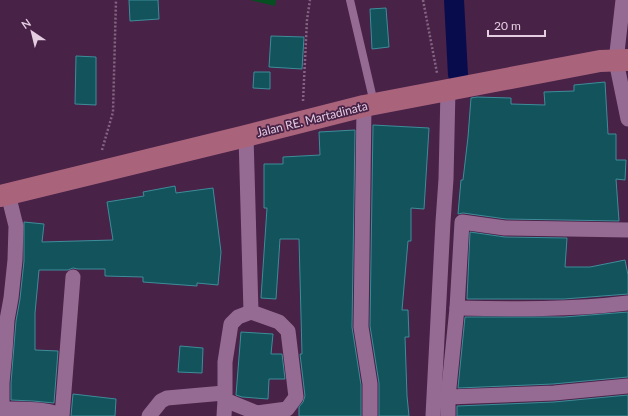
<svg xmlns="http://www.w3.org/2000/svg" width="628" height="416" font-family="Lato,sans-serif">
  <rect width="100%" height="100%" fill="#482247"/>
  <!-- green -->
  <polygon fill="#064f20" points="250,0 276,0 275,6"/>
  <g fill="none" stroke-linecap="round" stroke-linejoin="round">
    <!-- canal -->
    <polyline stroke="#080c4d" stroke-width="20" points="454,0 458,75"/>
  </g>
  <!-- building -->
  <g fill="#12535c" stroke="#3d8d9a">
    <polygon points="129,0 158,0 159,19 130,21"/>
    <polygon points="386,8 389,47 372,49 370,9"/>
    <polygon points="271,36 304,37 302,69 269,67"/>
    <polygon points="76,56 96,57 96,105 75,104"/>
    <polygon points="254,72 270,72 270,89 253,88"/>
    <polygon points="605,82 608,134 616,134 616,160 626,160 625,180 616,179 619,221 506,219 463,213 458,214 461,180 463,180 468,137 471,98 477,97 511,98 511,104 545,105 544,92 574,91 574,85"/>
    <polygon points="373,125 429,128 424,209 411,208 411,241 408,241 402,310 408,310 409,337 405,337 407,396 409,416 379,416 379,383 370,326"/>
    <polygon points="355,130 352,327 361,385 361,416 299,416 299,407 303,402 305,396 300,354 302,354 299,239 280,239 276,299 261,298 267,208 264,208 264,164 283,164 283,157 320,155 319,132"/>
    <polygon points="175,186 176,193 213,188 221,252 218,285 197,283 197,286 143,282 143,277 105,276 105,269 78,269 73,268 68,270 39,270 35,313 35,350 58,351 54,403 33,401 11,400 11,383 16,321 20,299 24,261 24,222 44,224 42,242 113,240 107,202 144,196 143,192"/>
    <polygon points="470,232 505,237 567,238 565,267 590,267 625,260 628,275 628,294 564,299 467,299"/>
    <polygon points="628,312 628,377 553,384 458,388 465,317 564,317"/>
    <polygon points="241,332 273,334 271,354 282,354 285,379 269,379 268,399 242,397 236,395"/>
    <polygon points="180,346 203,348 202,373 178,372"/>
    <polygon points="73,394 116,399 115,416 71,416"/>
    <polygon points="628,395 628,416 457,416 457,406 554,402"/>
  </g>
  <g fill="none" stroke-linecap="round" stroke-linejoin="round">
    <!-- path -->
    <g stroke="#856483" stroke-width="2.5" stroke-dasharray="2 2" stroke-linecap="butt">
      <polyline points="423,0 437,73"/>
      <polyline points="303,101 307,20 310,0"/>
      <polyline points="102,150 113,112 116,0"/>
    </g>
    <!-- lane -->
    <polyline stroke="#966b93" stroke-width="8" points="350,0 374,103"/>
    <!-- street -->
    <g stroke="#966b93" stroke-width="15">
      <polyline points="623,0 616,61 628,119"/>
      <polyline points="364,106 361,327 370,384 370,416"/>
      <polyline points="246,136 251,312 279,322 288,331 296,397 287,409 257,413 256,416"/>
      <path d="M457 308C514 309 571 310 628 303"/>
      <polyline points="251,312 238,317 231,324 225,362 225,400 257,413"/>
      <polyline points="448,397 554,393 628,386"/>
      <path d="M0 409C13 409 52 408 61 416"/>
      <polyline points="2,409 2,383 5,351 7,320 11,298 15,260 16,226 8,194"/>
      <polyline points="62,416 73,277"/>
      <polyline points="149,416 161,401 167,398 224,393"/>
      <polyline points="224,416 225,400"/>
      <polyline points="433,416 443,222 446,179 448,90"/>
      <polyline points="448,416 448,397 457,308 462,222 505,228 628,230"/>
    </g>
    <!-- secondary -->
    <polyline stroke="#a9647c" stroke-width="22" points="0,196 246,136 364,106 600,61 628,60"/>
  </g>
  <g text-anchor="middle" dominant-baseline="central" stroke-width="3.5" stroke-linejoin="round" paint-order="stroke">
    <!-- street labels -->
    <g font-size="12" fill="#e4cce1" stroke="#482247">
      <text transform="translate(312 119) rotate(-14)">Jalan RE. Martadinata</text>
    </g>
  </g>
  <!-- north arrow -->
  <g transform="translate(32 32) rotate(325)" stroke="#482247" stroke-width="3" paint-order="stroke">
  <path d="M0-3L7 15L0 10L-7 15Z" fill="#e4cce1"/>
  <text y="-6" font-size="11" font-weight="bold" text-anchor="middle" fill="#e4cce1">N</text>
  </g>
  <!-- scale -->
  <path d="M488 30v6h57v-6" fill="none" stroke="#e4cce1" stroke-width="2"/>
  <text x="494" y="30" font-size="12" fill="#e4cce1" stroke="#482247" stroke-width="3" paint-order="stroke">20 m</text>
</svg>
